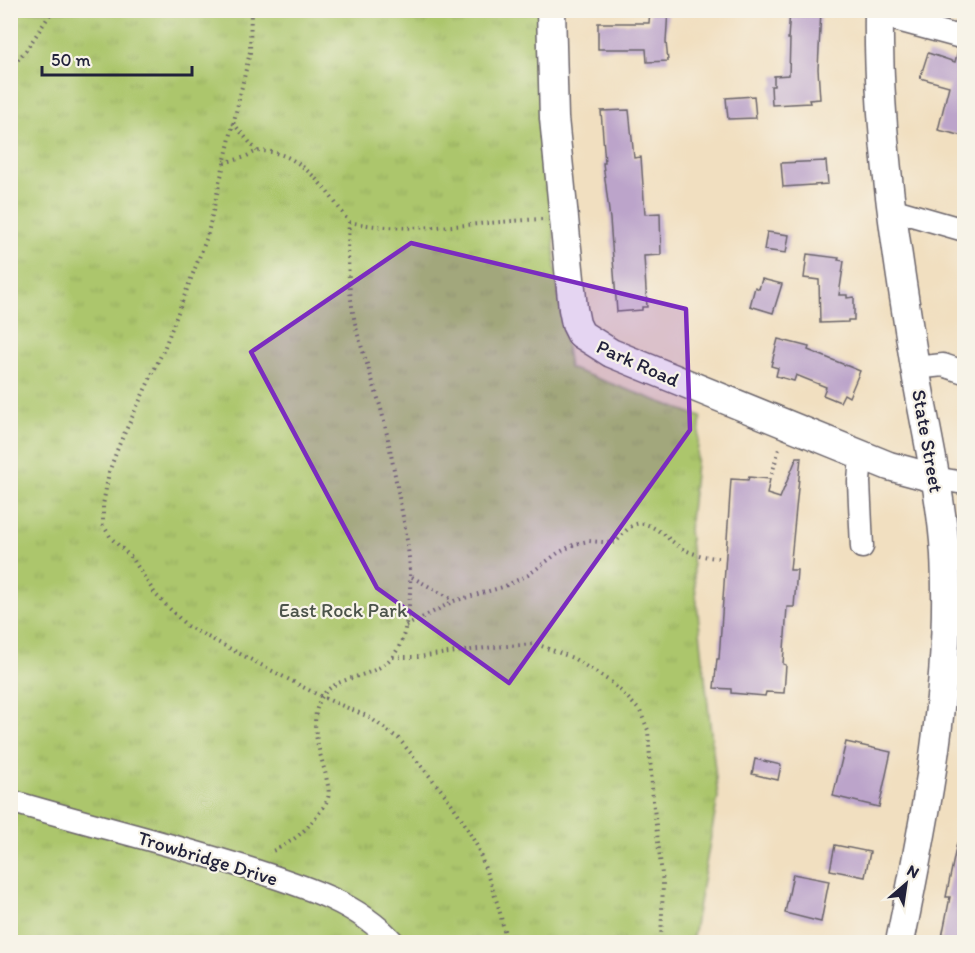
<svg xmlns="http://www.w3.org/2000/svg" width="975" height="953" font-family="Itim,sans-serif">
  <defs>
    <pattern id="park-tufts" width="24" height="20" patternUnits="userSpaceOnUse" patternTransform="scale(1.5)"><rect width="24" height="20" fill="#acc66c"/><path d="M3 7l-1-3M5 7V3M7 7l1-3M15 17l-1-3M17 17v-4M19 17l1-3" fill="none" stroke="#94aa5e"/></pattern>
  </defs>
  <rect width="100%" height="100%" fill="#f7f3e8"/>
  <filter id="ink" filterUnits="userSpaceOnUse"><feTurbulence type="fractalNoise" baseFrequency=".0167" numOctaves="2"/><feDisplacementMap in="SourceGraphic" scale="12" xChannelSelector="R" yChannelSelector="G"/><feConvolveMatrix kernelMatrix="1 2 1 2 8 2 1 2 1" color-interpolation-filters="sRGB"/></filter>
  <filter id="wash" filterUnits="userSpaceOnUse"><feTurbulence type="fractalNoise" baseFrequency=".008" numOctaves="4" result="noise"/><feDisplacementMap in="SourceGraphic" scale="24" xChannelSelector="R" yChannelSelector="G"/><feGaussianBlur stdDeviation="1.35" result="paint"/><feColorMatrix in="noise" values="0 0 0 0 0 0 0 0 0 0 0 0 0 0 0 0 0 1.4 0 .05"/><feComposite in="paint" operator="in"/></filter>
  <g filter="url(#wash)">
    <rect width="100%" height="100%" fill="#f1dfc0"/>
    <!-- park -->
    <polygon fill="url(#park-tufts)" stroke="#677454" stroke-width="1.5" points="10,11 546,11 555,266 569,368 701,417 689,530 718,797 692,942 11,942"/>
    <g id="blocks">
      <!-- building -->
      <g fill="#bca4ca">
        <polygon points="650,10 668,10 666,42 668,61 647,62 646,49 598,49 598,23 649,23"/>
        <polygon points="790,10 821,10 818,69 820,99 809,100 810,103 772,105 771,86 774,86 774,76 789,75 790,39 788,39"/>
        <polygon points="958,50 964,51 964,136 938,130 949,86 920,78 928,53 955,62"/>
        <polygon points="754,96 756,118 728,119 726,98"/>
        <polygon points="629,110 634,158 641,157 645,214 660,213 661,255 644,256 647,307 642,307 642,310 617,312 610,219 603,163 605,163 601,111"/>
        <polygon points="826,161 828,184 783,187 781,163"/>
        <polygon points="767,232 789,235 786,253 764,250"/>
        <polygon points="807,254 839,258 838,260 844,261 839,295 847,295 847,298 854,297 854,320 848,320 848,322 820,323 819,280 804,278"/>
        <polygon points="762,279 782,284 773,313 750,306 755,287 759,289"/>
        <polygon points="778,339 809,347 808,350 860,371 849,397 844,394 840,402 823,395 826,387 796,375 794,381 776,376 778,368 771,366"/>
        <polygon points="797,457 801,457 790,570 797,570 794,607 787,607 783,664 786,665 784,693 766,692 765,696 731,693 731,689 714,688 717,659 719,659 731,479 748,480 749,477 770,479 767,494 780,498"/>
        <polygon points="846,742 891,752 879,807 833,796"/>
        <polygon points="755,759 781,765 778,780 752,774"/>
        <polygon points="957,843 964,844 964,942 941,942 950,897 946,897"/>
        <polygon points="835,845 870,852 865,877 830,870"/>
        <polygon points="793,874 829,881 821,922 785,913"/>
      </g>
    </g>
  </g>
  <g filter="url(#ink)">
    <use href="#blocks" fill-opacity="0" stroke="#6a646a" stroke-width="1.5"/>
    <g fill="none" stroke-linecap="round" stroke-linejoin="round">
      <!-- minor casing -->
      <g stroke="#6a646a" stroke-width="25">
        <g id="minor">
          <polyline points="879,15 964,38"/>
          <polyline points="891,209 964,230"/>
          <polyline points="915,368 943,365 964,372"/>
          <polyline points="861,455 859,482 862,547"/>
          <polyline points="934,478 964,483"/>
          <polyline points="946,615 964,618"/>
          <path d="M10 801C88 824 167 843 244 867 296 884 355 900 393 942"/>
        </g>
      </g>
      <!-- major casing -->
      <g stroke="#6a646a" stroke-width="31">
        <g id="major">
          <polyline points="551,10 554,118 573,309 576,324 581,334 611,353 889,466 934,478"/>
          <path d="M879 10C877 130 896 249 915 367 925 429 941 491 945 554 952 685 926 815 900 942"/>
        </g>
      </g>
      <!-- path -->
      <g stroke="#6a646a" stroke-width="4" stroke-dasharray="1.5 4.5" stroke-linecap="butt">
        <polyline points="251,10 250,52 207,237 164,349 119,445 109,472 103,505 103,525 111,538 132,558 156,595 187,626 322,697 369,717 399,739 446,796 462,819 477,846 498,905 507,942"/>
        <polyline points="10,69 27,49 53,10"/>
        <polyline points="233,123 257,151"/>
        <path d="M224 162C230 161 236 160 242 158 248 156 253 152 260 151 302 151 327 191 349 222 347 260 348 298 358 335 365 359 374 384 381 409 389 440 394 471 400 502 409 545 415 586 405 629 391 693 330 662 317 708 311 730 321 755 326 776 327 782 330 791 328 798 325 807 316 817 310 824 300 836 283 848 269 852"/>
        <path d="M349 222C413 235 478 222 543 219"/>
        <polyline points="772,474 780,445"/>
        <polyline points="412,577 453,600"/>
        <path d="M406 626 454 601 503 587 528 575 558 553 575 544 588 541 615 543C620 538 626 529 632 526 649 515 671 544 685 550 696 555 706 557 718 558"/>
        <polyline points="393,657 418,657 494,647 536,644 573,658 611,682 626,696 640,711 648,730 653,800 663,883 661,942"/>
      </g>
      <!-- minor -->
      <use href="#minor" stroke="#fff" stroke-width="22"/>
      <!-- major -->
      <use href="#major" stroke="#fff" stroke-width="28"/>
    </g>
  </g>
  <!-- marked area -->
  <path fill="#7b2cbf" fill-opacity="0.2" stroke="#7b2cbf" stroke-width="4.5" stroke-linejoin="round" d="M411 243 686 309 690 430 509 683 377 588 251 352Z"/>
  <g text-anchor="middle" dominant-baseline="central" stroke-width="4.5" stroke-linejoin="round" paint-order="stroke">
    <!-- street labels -->
    <g font-size="20" fill="#22223b" stroke="#f7f3e8">
      <text transform="translate(638 363) rotate(24)">Park Road</text>
      <text transform="translate(928 441) rotate(80)">State Street</text>
      <text transform="translate(208 858) rotate(17)">Trowbridge Drive</text>
    </g>
    <!-- park labels -->
    <g font-size="20" fill="#4b534a" stroke="#f7f3e8">
      <text x="343" y="610">East Rock Park</text>
    </g>
  </g>
  <!-- margin -->
  <rect width="975" height="953" fill="none" stroke="#f7f3e8" stroke-width="36"/>
  <!-- north arrow -->
  <g transform="translate(906 884) rotate(29)" stroke="#f7f3e8" stroke-width="4.5" paint-order="stroke">
  <path d="M0-4.5L10 22L0 15L-10 22Z" fill="#22223b"/>
  <text y="-9" font-size="16" font-weight="bold" text-anchor="middle" fill="#22223b">N</text>
  </g>
  <!-- scale -->
  <path d="M42 66v9h150v-9" fill="none" stroke="#22223b" stroke-width="3"/>
  <text x="51" y="66" font-size="18" fill="#22223b" stroke="#f7f3e8" stroke-width="4.5" paint-order="stroke">50 m</text>
</svg>
